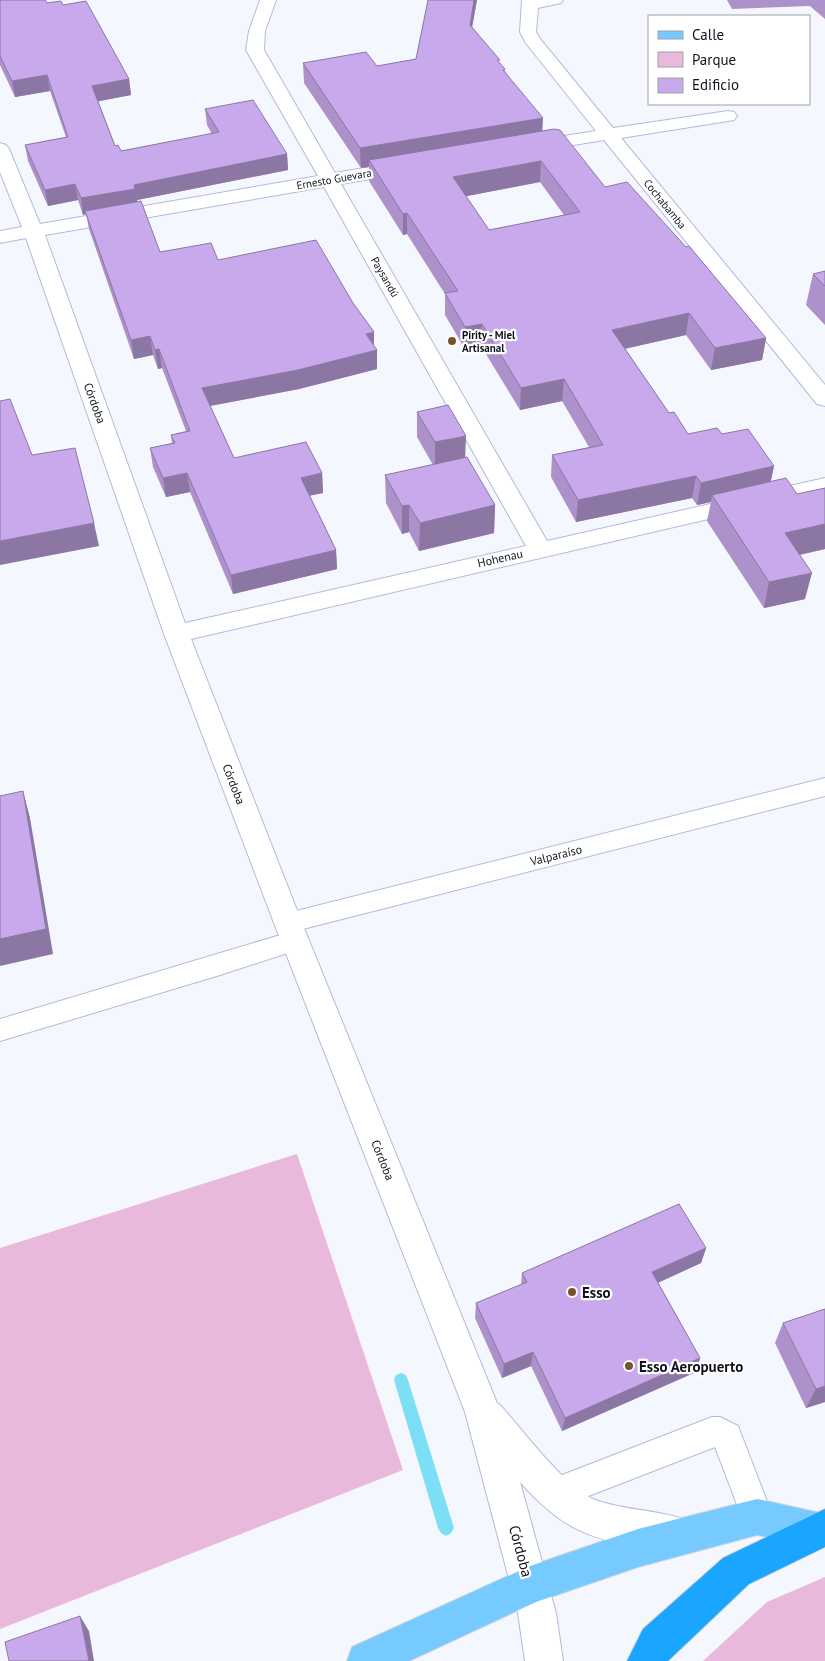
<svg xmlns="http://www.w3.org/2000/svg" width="825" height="1661" font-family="'PT Sans',sans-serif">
  <rect width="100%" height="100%" fill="#f5f7fe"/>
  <!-- green -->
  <g fill="#e8b9db">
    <polygon points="297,1154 403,1470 0,1629 0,1248"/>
    <polygon points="825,1577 825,1661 703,1661 767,1602"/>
  </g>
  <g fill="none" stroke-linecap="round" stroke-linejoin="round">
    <!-- stream -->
    <polygon fill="#7cdff6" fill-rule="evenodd" points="401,1373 406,1375 408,1380 454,1528 451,1533 446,1536 441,1533 438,1528 394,1380 396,1375"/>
    <!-- lane casing -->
    <g stroke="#b2badc" stroke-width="2">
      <g id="lane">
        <polygon points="825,778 825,796 295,931 303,934 307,941 303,948 220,975 0,1041 0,1019 287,933 279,930 276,923 279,916 288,913"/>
        <polygon points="712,1417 720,1417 738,1426 773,1517 768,1528 757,1533 746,1528 715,1447 555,1509 544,1504 539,1493 544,1482"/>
      </g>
    </g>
    <!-- street casing -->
    <g stroke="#b2badc" stroke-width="2">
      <g id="street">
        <path d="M260 0H276L265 31 264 50 335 173 405 161 412 163 414 167 412 171 405 173 341 184 547 541 825 478V492L191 639 302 923 497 1403 500 1405C523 1430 567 1491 598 1501 629 1511 662 1510 692 1522L697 1535 692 1548C675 1555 665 1551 647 1548 587 1539 561 1528 520 1482L556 1613 563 1661H525L518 1613 465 1412 274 923 164 634 26 238 0 243V231L22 227 0 172V143L6 145 9 149 40 224 318 176 246 50 249 31ZM324 187 526 546 185 623 45 235Z"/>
        <polygon points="522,0 563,0 561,3 538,8 536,32 541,40 613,128 728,111 734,112 737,116 734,120 728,121 621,138 825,385 825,406 817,404 604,140 531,152 525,150 522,146 525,142 596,131 525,42 520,32"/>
      </g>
    </g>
    <!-- primary casing -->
    <g stroke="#d4d5d7" stroke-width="2">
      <polygon id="primary" points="757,1499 825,1514 825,1544 817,1547 757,1535 638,1567 536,1602 409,1661 347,1661 352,1647 530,1566 638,1529"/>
    </g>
    <!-- highway casing -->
    <g stroke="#d4d5d7" stroke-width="2">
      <polygon id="highway" points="825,1509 825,1547 749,1584 668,1661 627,1661 643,1629 723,1558"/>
    </g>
    <!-- lane -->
    <use href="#lane" fill="#fff" fill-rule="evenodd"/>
    <!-- street -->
    <use href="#street" fill="#fff" fill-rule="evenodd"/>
    <!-- primary -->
    <use href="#primary" fill="#76caff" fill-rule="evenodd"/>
    <!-- highway -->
    <use href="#highway" fill="#1aa6ff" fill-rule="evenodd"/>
  </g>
  <!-- wall -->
  <g fill="#ac91ca" fill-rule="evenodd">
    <polygon points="0,0 63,5 129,79 131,95 98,101 115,146 121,151 212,134 207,125 205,109 287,154 288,170 137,200 160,252 218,260 353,303 374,332 374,346 377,350 377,369 299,389 210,406 234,458 322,473 323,493 309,496 336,550 337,569 233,594 190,492 166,497 153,467 150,448 172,443 171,435 186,431 162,368 158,369 153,355 134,359 89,229 86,214 83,215 78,200 48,206 28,161 25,145 66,137 50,91 15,97 0,65"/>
    <path d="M428 0H477L472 27 500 63 542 131 605 187 766 338 762 360 711 370 686 335 625 349 669 413 688 434H722L774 466 771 481 825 549 800 555 805 599 764 608 707 521 711 502 697 505 692 498 576 522 551 477 552 455 589 447 562 401 520 410 481 346 465 349 445 315V294L407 234 403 235 369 181V167L361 168 304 83 303 63 377 66 416 59ZM540 182 564 215 489 230 466 196Z"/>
    <polygon points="727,0 825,0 825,19 810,6 732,9"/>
    <polygon points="825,271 825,325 806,305 813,274"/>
    <polygon points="417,412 465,458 495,505 494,533 419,551 409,532 402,534 386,503 385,475 433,465 417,437"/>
    <polygon points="706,1248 701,1263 658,1283 700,1358 696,1372 562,1431 531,1366 502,1378 475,1318 476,1303 521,1285 522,1273"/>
    <polygon points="783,1323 825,1402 806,1408 775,1343"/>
  </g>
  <!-- shaded-wall -->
  <g fill="#8c76a4">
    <polygon points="474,0 477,0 469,44 470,25"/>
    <polygon points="47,75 50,91 15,97 12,81"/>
    <polygon points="129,79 131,95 95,102 92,86"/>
    <polygon points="543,118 542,138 369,160 369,167 361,168 360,148"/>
    <polygon points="287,154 288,170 137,200 138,205 85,211 86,214 83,215 81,198 134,185"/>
    <polygon points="541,161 540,182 452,199 453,177"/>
    <polygon points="75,184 78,200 48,206 45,190"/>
    <polygon points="407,213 407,234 403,235 403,214"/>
    <polygon points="689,313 686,335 609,352 612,330"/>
    <polygon points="482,324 481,346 465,349 465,327"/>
    <polygon points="374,332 374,350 377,350 377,369 299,389 204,407 202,388"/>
    <polygon points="150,336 153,355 134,359 131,340"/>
    <polygon points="766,338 762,360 711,370 715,348"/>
    <polygon points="159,349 162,368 158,369 155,350"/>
    <polygon points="564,379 562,401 520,410 521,388"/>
    <polygon points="466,436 465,461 435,468 435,442"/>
    <polygon points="774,466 769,489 712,495 711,502 697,505 701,483"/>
    <polygon points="187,473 190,492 166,497 163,478"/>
    <polygon points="322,473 323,493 302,497 301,478"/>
    <polygon points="696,476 692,498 576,522 578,500"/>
    <polygon points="409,505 409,532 402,534 402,506"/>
    <polygon points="495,505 494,533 419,551 420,523"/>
    <polygon points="94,523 99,546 0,565 0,541"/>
    <polygon points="825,524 825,549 779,559 785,533"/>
    <polygon points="336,550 337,569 233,594 231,575"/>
    <polygon points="812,573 805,599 764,608 769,582"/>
    <polygon points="23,791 30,818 53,954 0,966 0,939"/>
    <polygon points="706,1248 701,1263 648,1287 652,1272"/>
    <polygon points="533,1352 531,1366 502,1378 504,1364"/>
    <polygon points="700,1358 696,1372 562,1431 565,1418"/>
    <polygon points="825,1386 825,1402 806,1408 816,1389"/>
    <polygon points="80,1616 89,1631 94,1661 89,1661"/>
  </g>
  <!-- building -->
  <g fill="#c8a9eb" stroke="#8c76a4" fill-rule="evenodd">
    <polygon points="0,0 45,0 47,3 61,1 63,5 86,1 129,79 92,86 115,146 118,145 121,151 219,132 205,109 253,100 287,154 134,185 135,189 81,198 75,184 45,190 25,145 68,137 47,75 12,81 0,56"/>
    <polygon points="428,0 474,0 470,25 500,60 497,60 505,69 503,70 543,118 360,148 303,63 366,52 377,66 416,59"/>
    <path d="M554 129 560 130 605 187 627 182 686 247 689 246 766 338 715 348 689 313 612 330 669 413 674 412 688 434 717 428 722 434 748 429 774 466 701 483 696 476 578 500 552 455 603 445 564 379 521 388 482 324 465 327 445 293 458 291 407 213 403 214 369 160ZM541 161 580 212 489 230 453 177Z"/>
    <polygon points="141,201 160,252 211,243 218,260 316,240 353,303 374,332 366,334 377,350 298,370 202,388 234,458 306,442 322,473 301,478 336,550 231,575 187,473 163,478 150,448 175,443 171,435 190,431 159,349 155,350 150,336 131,340 85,211"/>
    <polygon points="825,271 825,286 813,274"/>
    <polygon points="10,399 32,455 75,448 94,523 0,541 0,401"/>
    <polygon points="448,405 466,436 435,442 417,412"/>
    <polygon points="467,457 495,505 420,523 409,505 402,506 385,475"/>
    <polygon points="786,478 797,494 825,488 825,524 785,533 812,573 769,582 712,495"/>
    <polygon points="23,791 46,929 0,939 0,796"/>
    <polygon points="679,1204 706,1248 652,1272 700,1358 565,1418 533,1352 504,1364 476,1303 527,1282 522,1273"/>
    <polygon points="825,1309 825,1386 816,1389 783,1323"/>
    <polygon points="80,1616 89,1661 9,1661 5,1642"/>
  </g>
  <!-- markers -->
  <g fill="#76532c" stroke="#fff" stroke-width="2">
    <circle cx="452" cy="341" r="5"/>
    <circle cx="572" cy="1292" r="5"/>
    <circle cx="629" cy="1366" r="5"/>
  </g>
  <g text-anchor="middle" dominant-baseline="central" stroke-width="4.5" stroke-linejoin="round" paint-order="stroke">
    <!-- far-street labels -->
    <g font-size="11" fill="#111420" stroke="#fff">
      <text transform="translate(334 179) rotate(-10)">Ernesto Guevara</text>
      <text transform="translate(665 204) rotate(51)">Cochabamba</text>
      <text transform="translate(385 277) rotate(60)">Paysandú</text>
    </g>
    <!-- far-poi labels -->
    <g font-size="11" font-weight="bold" fill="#111420" stroke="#fff" text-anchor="start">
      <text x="462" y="335">Pirity - Miel<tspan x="462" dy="13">Artisanal</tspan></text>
    </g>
    <!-- street labels -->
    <g font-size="12" fill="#111420" stroke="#fff">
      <text transform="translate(95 403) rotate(70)">Córdoba</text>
      <text transform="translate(500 558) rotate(-13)">Hohenau</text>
      <text transform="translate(234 784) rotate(69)">Córdoba</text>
      <text transform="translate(556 855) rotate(-14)">Valparaíso</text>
      <text transform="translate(383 1160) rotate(68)">Córdoba</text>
    </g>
    <!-- near-poi labels -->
    <g font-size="15" font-weight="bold" fill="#111420" stroke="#fff" text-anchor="start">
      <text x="582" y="1292">Esso</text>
      <text x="639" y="1366">Esso Aeropuerto</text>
    </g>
    <!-- near-street labels -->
    <g font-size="15" fill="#111420" stroke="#fff">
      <text transform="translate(521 1551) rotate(75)">Córdoba</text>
    </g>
  </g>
  <!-- legend -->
  <rect x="648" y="15" width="162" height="90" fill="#ffffff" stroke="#a0a1a6"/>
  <rect x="658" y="31" width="25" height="8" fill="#76caff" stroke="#a0a1a6"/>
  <text x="692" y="40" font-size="15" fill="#111420">Calle</text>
  <rect x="658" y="52" width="25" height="15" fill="#e8b9db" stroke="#a0a1a6"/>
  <text x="692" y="65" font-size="15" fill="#111420">Parque</text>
  <rect x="658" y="78" width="25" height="15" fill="#c8a9eb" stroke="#a0a1a6"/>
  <text x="692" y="90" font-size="15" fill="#111420">Edificio</text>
</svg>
